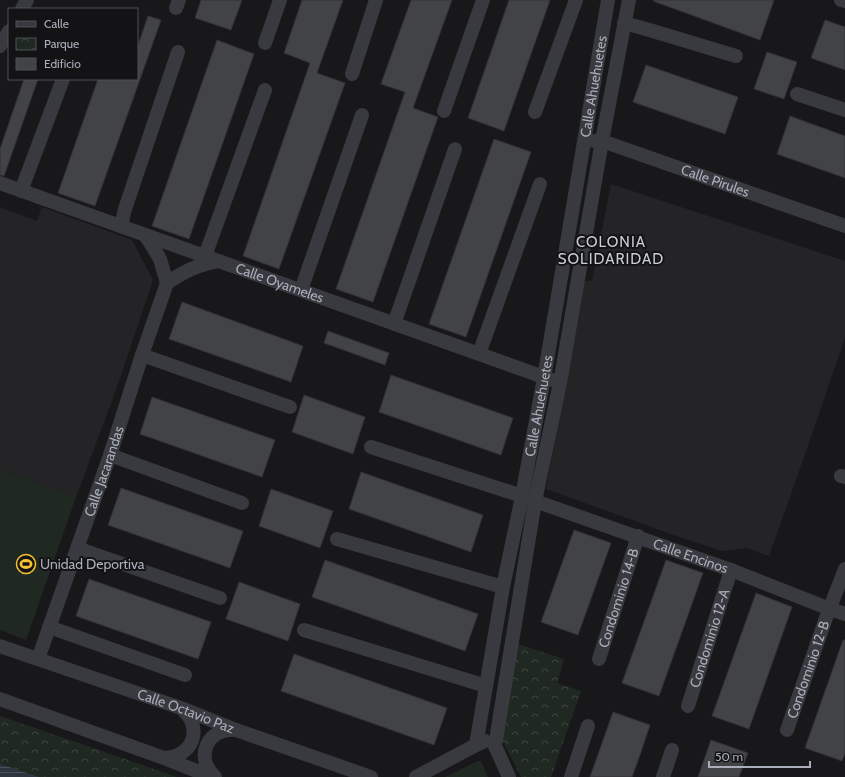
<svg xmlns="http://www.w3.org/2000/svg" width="845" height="777" font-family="Cabin,sans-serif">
  <defs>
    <pattern id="park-crowns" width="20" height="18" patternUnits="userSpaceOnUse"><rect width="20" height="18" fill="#202921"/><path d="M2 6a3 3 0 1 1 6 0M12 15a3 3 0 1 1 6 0" fill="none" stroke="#3e463f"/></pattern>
    <pattern id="water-rules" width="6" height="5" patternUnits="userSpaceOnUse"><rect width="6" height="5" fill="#2d363f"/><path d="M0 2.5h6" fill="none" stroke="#495159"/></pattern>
  </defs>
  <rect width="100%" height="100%" fill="#18181a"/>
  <!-- built -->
  <g fill="#242427">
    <polygon points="611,184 845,261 845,338 802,463 769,556 747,548 722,551 682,538 546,489 584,281 592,281"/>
    <polygon points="0,207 37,221 42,207 132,240 153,280 116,390 76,497 0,469"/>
  </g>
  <!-- park -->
  <g fill="url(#park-crowns)">
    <polygon points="518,644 564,659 557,683 581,691 551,777 521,777 501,738"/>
    <polygon points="0,716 177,777 0,777"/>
  </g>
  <!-- garden -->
  <g fill="#202921">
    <polygon points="0,469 76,497 26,640 0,630"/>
    <polygon points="478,761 481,761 488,777 445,777"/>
  </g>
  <!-- water -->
  <polygon fill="url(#water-rules)" points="0,764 39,777 0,777"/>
  <!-- building -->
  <g fill="#424347" stroke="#323236">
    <polygon points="201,0 242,0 231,30 195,18"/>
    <polygon points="302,0 343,0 317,73 345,83 279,269 243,256 310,63 284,53"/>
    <polygon points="411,0 452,0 413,108 438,117 373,302 336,289 405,92 381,84"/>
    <polygon points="509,0 550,0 504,131 468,118"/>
    <polygon points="654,0 774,0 760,40 653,1"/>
    <polygon points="148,16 161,20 95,206 58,193 98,79 137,79 137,48"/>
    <polygon points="825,20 845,27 845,70 811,58"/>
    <polygon points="217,40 254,54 189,239 152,226"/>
    <polygon points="767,52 797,62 784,99 754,89"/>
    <polygon points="646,65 738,97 725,134 633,102"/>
    <polygon points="24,79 38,79 4,176 0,175 0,149"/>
    <polygon points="790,116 845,136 845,178 777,154"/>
    <polygon points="494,139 531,152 466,337 429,324"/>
    <polygon points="182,302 303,346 291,382 169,339"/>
    <polygon points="328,331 389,353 385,365 324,343"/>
    <polygon points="391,375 513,418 501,455 379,412"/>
    <polygon points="304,395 365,417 353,454 292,432"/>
    <polygon points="152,397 275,440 262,477 140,434"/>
    <polygon points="361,472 483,515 471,552 349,509"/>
    <polygon points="121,488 243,531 230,568 108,525"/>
    <polygon points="271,489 333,511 320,548 259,526"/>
    <polygon points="574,530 611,543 578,635 541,622"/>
    <polygon points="325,560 478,614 465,651 312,597"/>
    <polygon points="666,560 703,573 659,696 622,683"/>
    <polygon points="89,579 211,622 198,659 76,616"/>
    <polygon points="239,582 300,604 288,641 226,619"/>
    <polygon points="756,593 792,607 749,729 712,716"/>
    <polygon points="843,640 845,640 845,753 842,761 805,748"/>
    <polygon points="294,654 447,708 434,745 281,691"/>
    <polygon points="613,712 650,725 640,755 632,777 590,777"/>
    <polygon points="711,740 748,753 739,777 698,777"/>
  </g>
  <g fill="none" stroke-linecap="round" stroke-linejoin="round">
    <!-- minor -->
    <g stroke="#393a40" stroke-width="14">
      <polyline points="841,0 845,1"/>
      <polyline points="176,8 179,0"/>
      <polyline points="22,9 27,0"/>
      <polyline points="624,23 646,29 736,56"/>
      <polyline points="265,43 280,0"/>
      <polyline points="0,46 9,31"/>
      <polyline points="352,74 376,0"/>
      <polyline points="797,94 845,110"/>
      <polyline points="444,111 483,0"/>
      <polyline points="535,112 576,0"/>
      <path id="s1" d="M594 141H602L845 226"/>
      <path id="s2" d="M0 183 552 380"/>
      <polyline points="21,191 63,79"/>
      <polyline points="121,226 125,209 178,52"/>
      <polyline points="205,256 265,90"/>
      <path d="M167 283C185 271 197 265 218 261"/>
      <polyline points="301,290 362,115"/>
      <polyline points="394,324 455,149"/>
      <polyline points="479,354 540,184"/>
      <polyline points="142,355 290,407"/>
      <polyline points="371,447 522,496"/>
      <polyline points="110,455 242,503"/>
      <polyline points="841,476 845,477"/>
      <path id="s3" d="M535 501 731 570 830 609 845 614"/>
      <polyline points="337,539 503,587"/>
      <polyline points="77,548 220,598"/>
      <polyline points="49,627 185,675"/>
      <polyline points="304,630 486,686"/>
      <path id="s4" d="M0 646 181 708 236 730 371 777"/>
      <path id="s5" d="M38 659 110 455 142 355 167 283 160 259 153 247 145 235"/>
      <path id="s6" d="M599 659 638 536"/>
      <polyline points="0,699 164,758 212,777"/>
      <path id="s7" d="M688 706 731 570"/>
      <path id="s8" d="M787 730 827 615 845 569"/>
      <path id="s9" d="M476 745 503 587 522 496 544 378 608 0"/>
      <path d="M164 758C193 757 204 728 182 709"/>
      <path d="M215 777C194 758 207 727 236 730"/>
      <polyline points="416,777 476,745 485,741"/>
      <polyline points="509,777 495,746 535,501 560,383 602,141 629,0"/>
      <polyline points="571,777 588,726"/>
      <polyline points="663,777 672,750"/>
    </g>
  </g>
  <!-- icons -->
  <defs>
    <g id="stadium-ring" transform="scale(1)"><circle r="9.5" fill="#131315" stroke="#f8c232" stroke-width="1.5"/><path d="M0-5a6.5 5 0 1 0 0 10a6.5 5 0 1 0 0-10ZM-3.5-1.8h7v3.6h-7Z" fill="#f8c232"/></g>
  </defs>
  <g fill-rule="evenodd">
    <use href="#stadium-ring" x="26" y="564"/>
  </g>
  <g text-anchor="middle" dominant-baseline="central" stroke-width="4" stroke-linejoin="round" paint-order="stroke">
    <!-- street labels -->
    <g font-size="14" fill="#aaaeba" stroke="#131315">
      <text stroke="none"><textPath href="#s9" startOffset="669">Calle Ahuehuetes</textPath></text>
      <text stroke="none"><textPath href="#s1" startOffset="128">Calle Pirules</textPath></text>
      <text stroke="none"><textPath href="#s2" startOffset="297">Calle Oyameles</textPath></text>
      <text stroke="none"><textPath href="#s9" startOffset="345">Calle Ahuehuetes</textPath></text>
      <text stroke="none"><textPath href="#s5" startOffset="199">Calle Jacarandas</textPath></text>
      <text stroke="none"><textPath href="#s3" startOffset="165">Calle Encinos</textPath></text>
      <text stroke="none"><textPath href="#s6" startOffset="64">Condominio 14-B</textPath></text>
      <text stroke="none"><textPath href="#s7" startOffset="71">Condominio 12-A</textPath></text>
      <text stroke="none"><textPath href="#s8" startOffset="64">Condominio 12-B</textPath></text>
      <text stroke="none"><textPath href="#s4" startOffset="197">Calle Octavio Paz</textPath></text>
    </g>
    <!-- poi labels -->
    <g font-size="14" fill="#aaaeba" stroke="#131315" text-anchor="start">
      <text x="40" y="564">Unidad Deportiva</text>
    </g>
    <!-- neighbourhood labels -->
    <g font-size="15" letter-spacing="1" fill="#cbcdd6" stroke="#131315">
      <text x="611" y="242">COLONIA<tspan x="611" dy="17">SOLIDARIDAD</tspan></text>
    </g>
  </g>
  <!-- legend -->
  <rect x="8" y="8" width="130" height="72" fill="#131315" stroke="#4f5157"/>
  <rect x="16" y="21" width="20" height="6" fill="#393a40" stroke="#4f5157"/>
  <text x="44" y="28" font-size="12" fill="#aaaeba">Calle</text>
  <rect x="16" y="38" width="20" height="12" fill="url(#park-crowns)" stroke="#4f5157"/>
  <text x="44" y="48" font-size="12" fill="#aaaeba">Parque</text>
  <rect x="16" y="58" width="20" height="12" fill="#424347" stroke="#4f5157"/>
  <text x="44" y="68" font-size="12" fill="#aaaeba">Edificio</text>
  <!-- scale -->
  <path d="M709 761v6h101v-6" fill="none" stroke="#aaaeba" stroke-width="2"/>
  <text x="715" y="761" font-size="12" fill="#aaaeba" stroke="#131315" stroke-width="3" paint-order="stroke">50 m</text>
</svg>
